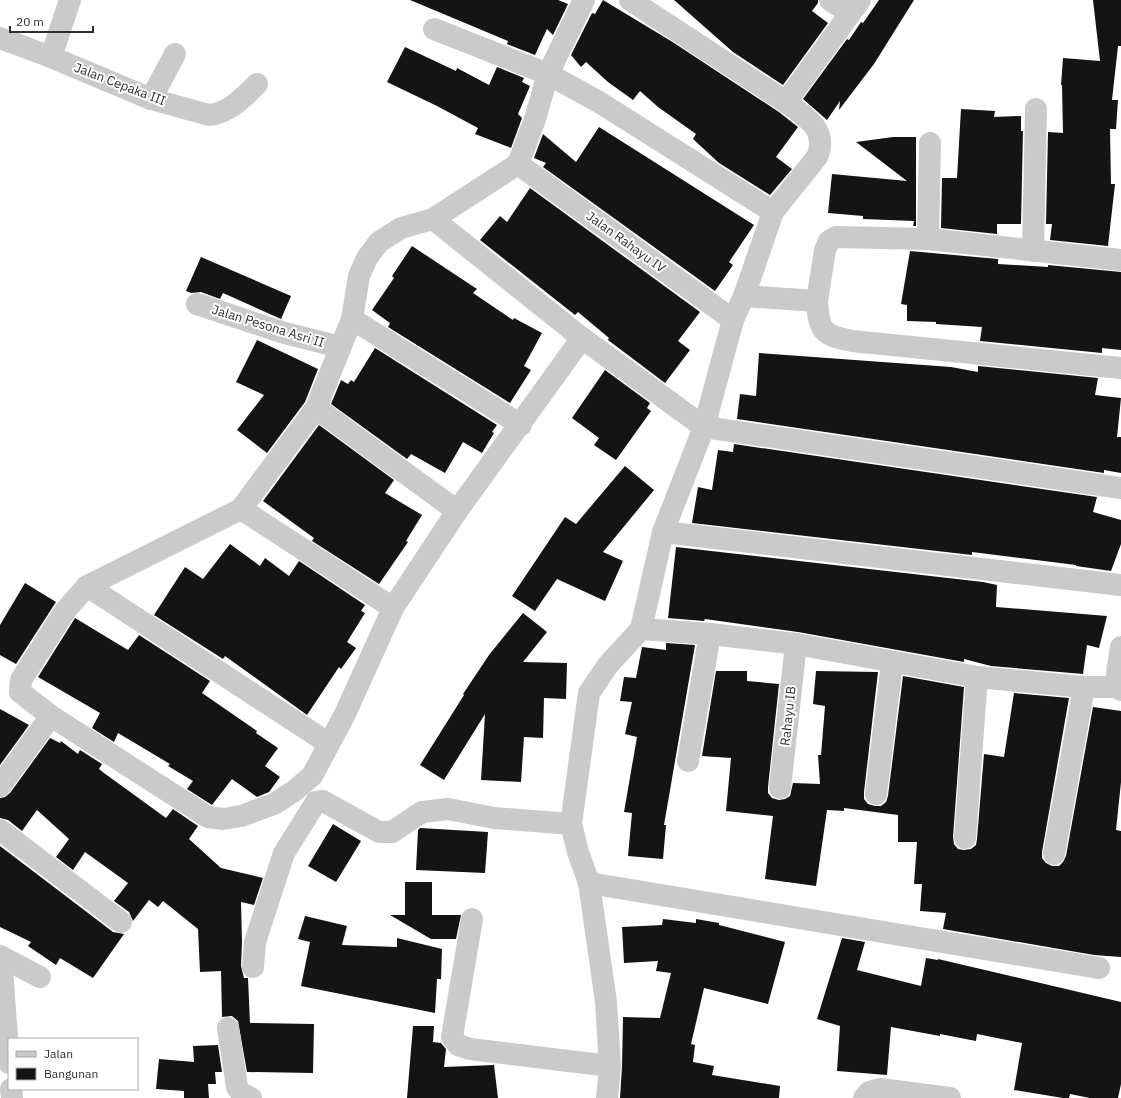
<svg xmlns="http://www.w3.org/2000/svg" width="1121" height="1098" font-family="'IBM Plex Sans',sans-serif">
  <rect width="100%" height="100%" fill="#fff"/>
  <!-- building -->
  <g fill="#141414">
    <polygon points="410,0 558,0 568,4 553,35 547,29 535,55 507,44 508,41"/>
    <polygon points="603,0 671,41 779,112 798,127 776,157 792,169 770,195 719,163 693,139 696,134 658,107 640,91 633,100 608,82 586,62 581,67 571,55 592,13 595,14"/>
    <polygon points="674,0 818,0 818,3 812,11 828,23 783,85 733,52"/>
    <polygon points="879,0 914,0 874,64 839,110 840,101 827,120 803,99 847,39 849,40 861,22 863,23"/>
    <polygon points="1093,0 1121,0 1121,46 1118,46 1112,100 1118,100 1116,129 1110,129 1111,184 1115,184 1108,246 1050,240 1052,224 1046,224 1048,132 1063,133 1062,85 1061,85 1063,58 1100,61"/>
    <polygon points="405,47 456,71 457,68 489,85 497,67 524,78 522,82 530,86 518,114 522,118 511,148 475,134 478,128 437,106 387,82"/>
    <polygon points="961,109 995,111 994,117 1021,116 1021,131 1023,131 1021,224 997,224 997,234 941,228 942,178 957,178"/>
    <polygon points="599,127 754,225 729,262 733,265 715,291 543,167 546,163 534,158 543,134 576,162"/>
    <polygon points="893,137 916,137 916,226 913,226 914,221 863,219 863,216 828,213 832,174 907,181 856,142"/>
    <polygon points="530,188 700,312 678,341 690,350 665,383 608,340 609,338 578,312 575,315 480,240 500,216 507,222"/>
    <polygon points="412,246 477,289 473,293 513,320 514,318 542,333 524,366 531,370 510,403 388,327 390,323 372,310 394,278 392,276"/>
    <polygon points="910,251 998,259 998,264 1048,267 1048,265 1121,272 1121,350 1102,348 1102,353 980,341 982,327 936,324 936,322 907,321 907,305 901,304"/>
    <polygon points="201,257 291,296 281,319 223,293 220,299 201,292 191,293 186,291"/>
    <polygon points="257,340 318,369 305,402 267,453 237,430 264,395 236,382"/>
    <polygon points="375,348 497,425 492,432 494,433 482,453 463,442 445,473 411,454 407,459 331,404 341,380 348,384 351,380 354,382"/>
    <polygon points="759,353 951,367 978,372 978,366 1098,378 1095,395 1121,398 1117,437 1121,437 1121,473 1104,470 1104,473 737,419 740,394 756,396"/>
    <polygon points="605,370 650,403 647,408 651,411 616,460 594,445 599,438 572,418"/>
    <polygon points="319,425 394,480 385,493 422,515 406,541 408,542 379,584 312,541 314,538 263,501"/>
    <polygon points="734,444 1097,497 1093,512 1121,520 1121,544 1111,571 1076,566 1076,565 972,552 972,555 692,523 698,487 712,490 718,450 733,452"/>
    <polygon points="625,466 654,490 603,552 623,561 605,601 557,579 535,611 512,596 565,517 576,524"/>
    <polygon points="230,544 260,566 265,558 289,576 299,561 365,605 361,611 365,613 347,642 356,648 341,669 339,667 307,715 225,656 223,659 154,615 185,567 203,579"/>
    <polygon points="676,547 983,582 997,585 996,607 1107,616 1099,648 1087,645 1083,674 991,666 964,659 964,662 798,632 705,619 704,621 668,618"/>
    <polygon points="25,583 56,602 16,664 0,655 0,625"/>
    <polygon points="523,613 547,632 523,662 567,663 566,699 544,698 543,738 524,737 521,782 481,780 485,714 444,780 420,765 464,695 463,694 489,655"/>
    <polygon points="75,618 128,650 139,635 210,681 202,693 257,731 256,733 278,748 265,766 280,777 269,792 257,797 232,779 212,805 187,789 193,781 168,766 170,764 118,733 114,742 92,728 100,713 38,677"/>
    <polygon points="666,643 695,645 664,825 666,825 663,859 628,856 632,813 624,812 637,737 625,734 632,702 620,701 624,677 636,678 642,647 666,650"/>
    <polygon points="716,671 747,671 747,681 779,684 768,787 768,793 772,798 779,800 785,799 790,796 793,783 820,784 818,755 821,755 825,706 813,704 816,671 878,672 864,792 864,799 868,804 875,806 881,806 886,802 888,796 903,676 964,687 953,837 954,844 958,849 964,850 971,849 976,845 977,839 984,754 1004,757 1014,693 1069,698 1042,852 1042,858 1046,863 1052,866 1059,866 1063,862 1066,856 1093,707 1121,711 1121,782 1116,830 1121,831 1121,957 1094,955 943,929 946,913 920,911 922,884 914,884 917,842 898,842 898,815 844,808 844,811 827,810 816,886 765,879 773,816 726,811 731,758 702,756"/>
    <polygon points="0,709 29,725 0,765"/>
    <polygon points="50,738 60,743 61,741 78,754 80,750 102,764 99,769 104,773 166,818 173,809 198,826 189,839 221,868 263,878 254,905 241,902 242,942 241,966 244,978 248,978 250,1023 314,1024 313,1073 247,1072 238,1021 232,1016 222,1017 221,971 200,972 198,929 163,901 158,907 149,900 133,921 129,912 114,901 128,883 85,852 73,870 56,857 69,839 37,810 22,831 8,820 0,818 0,798 5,797 10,793"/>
    <polygon points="333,824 361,841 336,882 308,866"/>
    <polygon points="420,828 488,832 485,873 416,870 418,830"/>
    <polygon points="0,846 113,932 124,934 93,978 60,958 56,965 28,946 31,942 0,927"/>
    <polygon points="405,882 432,882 432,915 461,915 456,939 431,939 390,915 405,915"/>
    <polygon points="305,916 347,926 342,945 397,947 397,938 442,949 441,979 437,979 435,1013 301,986 310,942 298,939"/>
    <polygon points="663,919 696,923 696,919 719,923 719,925 785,942 768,1004 704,988 691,1044 695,1045 693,1062 714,1066 712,1075 780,1086 779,1098 620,1098 622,1067 623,1017 660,1018 671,973 656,971 658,961 624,963 622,927 662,925"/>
    <polygon points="842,938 865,942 857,970 921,986 926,958 938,960 938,959 1121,1002 1121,1084 1118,1098 1090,1098 1070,1094 1069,1098 1063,1098 1014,1090 1022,1043 977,1034 976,1041 940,1034 940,1036 891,1027 887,1075 837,1071 840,1026 817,1019"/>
    <polygon points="413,1026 434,1026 433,1042 441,1043 446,1049 444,1067 494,1065 498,1098 407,1098"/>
    <polygon points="218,1045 222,1072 215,1072 216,1084 208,1084 209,1098 184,1098 184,1091 156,1089 159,1059 194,1062 193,1046"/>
  </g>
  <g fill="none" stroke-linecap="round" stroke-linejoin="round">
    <!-- minor -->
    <g stroke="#cacaca" stroke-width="22">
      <polyline points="630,0 786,102"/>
      <polyline points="830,0 850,13"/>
      <polyline points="434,29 548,74 599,102 773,212"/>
      <path d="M0 38 51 57 151 99 209 115C229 113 243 98 257 84"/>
      <polyline points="51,57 70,0"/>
      <polyline points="151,99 175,54"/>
      <polyline points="518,164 733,320"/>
      <polyline points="433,219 582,338 704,427 1121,488"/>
      <polyline points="928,239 930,143"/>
      <polyline points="1033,251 1036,109"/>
      <path d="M744 296 817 301C819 331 822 335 852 341L1121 368"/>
      <polyline points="817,301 825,250 829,241 836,237 928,239 1121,260"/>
      <polyline points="197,304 281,332 340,347"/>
      <polyline points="352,319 521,425"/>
      <polyline points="582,338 457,511 393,608 345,714 312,776 294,791 274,804 241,816 223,819 208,817 51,716 20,692 21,680 65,611 87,586 241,509 316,408 352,319 359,276 367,258 379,242 401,228 433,219 518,164 535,119 548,74 584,0"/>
      <polyline points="316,408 457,511"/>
      <polyline points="241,509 393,608"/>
      <polyline points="663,532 1121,585"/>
      <polyline points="87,586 328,743"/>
      <polyline points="641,629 710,634 796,644 977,677 1084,687 1115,687 1121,690"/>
      <polyline points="1115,687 1121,647"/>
      <polyline points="688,761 710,634"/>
      <polyline points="0,786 51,716"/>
      <polyline points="780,788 796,644"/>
      <polyline points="876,794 892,663"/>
      <polyline points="0,830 121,922"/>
      <polyline points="965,838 977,677"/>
      <polyline points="1054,854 1084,687"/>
      <polyline points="589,883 1099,968"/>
      <polyline points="472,919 452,1037 458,1045 470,1049 610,1066"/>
      <polyline points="0,956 40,977"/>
      <polyline points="1,957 9,1063"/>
      <polyline points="253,967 255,942 284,853 316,802 323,801 379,832 392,832 422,812 448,809 494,818 571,824"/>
      <polyline points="228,1028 237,1087 241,1093 251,1098"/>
      <polyline points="11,1089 12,1098"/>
      <path d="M607 1098 610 1066 606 1002 589 883 578 852 571 824 589 693 608 665 641 629 663 532 704 427 733 320 744 296 773 212 817 157C829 129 805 117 786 102L860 0"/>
      <polyline points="864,1098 869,1092 880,1089 950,1098"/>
    </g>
  </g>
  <g text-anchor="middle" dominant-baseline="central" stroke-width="4" stroke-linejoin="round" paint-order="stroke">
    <!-- street labels -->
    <g font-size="13" fill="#2d2d2d" stroke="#fff">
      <text transform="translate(120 84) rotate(21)">Jalan Cepaka III</text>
      <text transform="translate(626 242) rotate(36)">Jalan Rahayu IV</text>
      <text transform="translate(268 326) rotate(17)">Jalan Pesona Asri II</text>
      <text transform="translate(788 716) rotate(-84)">Rahayu IB</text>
    </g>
  </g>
  <!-- legend -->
  <rect x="8" y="1038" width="130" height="52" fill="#ffffff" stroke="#ababab"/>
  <rect x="16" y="1051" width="20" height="6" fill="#cacaca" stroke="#ababab"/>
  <text x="44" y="1058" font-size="12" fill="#2d2d2d">Jalan</text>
  <rect x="16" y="1068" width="20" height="12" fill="#141414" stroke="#ababab"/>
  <text x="44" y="1078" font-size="12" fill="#2d2d2d">Bangunan</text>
  <!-- scale -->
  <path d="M10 26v6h83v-6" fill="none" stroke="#2d2d2d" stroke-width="2"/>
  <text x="16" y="26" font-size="12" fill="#2d2d2d" stroke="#ffffff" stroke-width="3" paint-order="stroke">20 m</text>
</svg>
